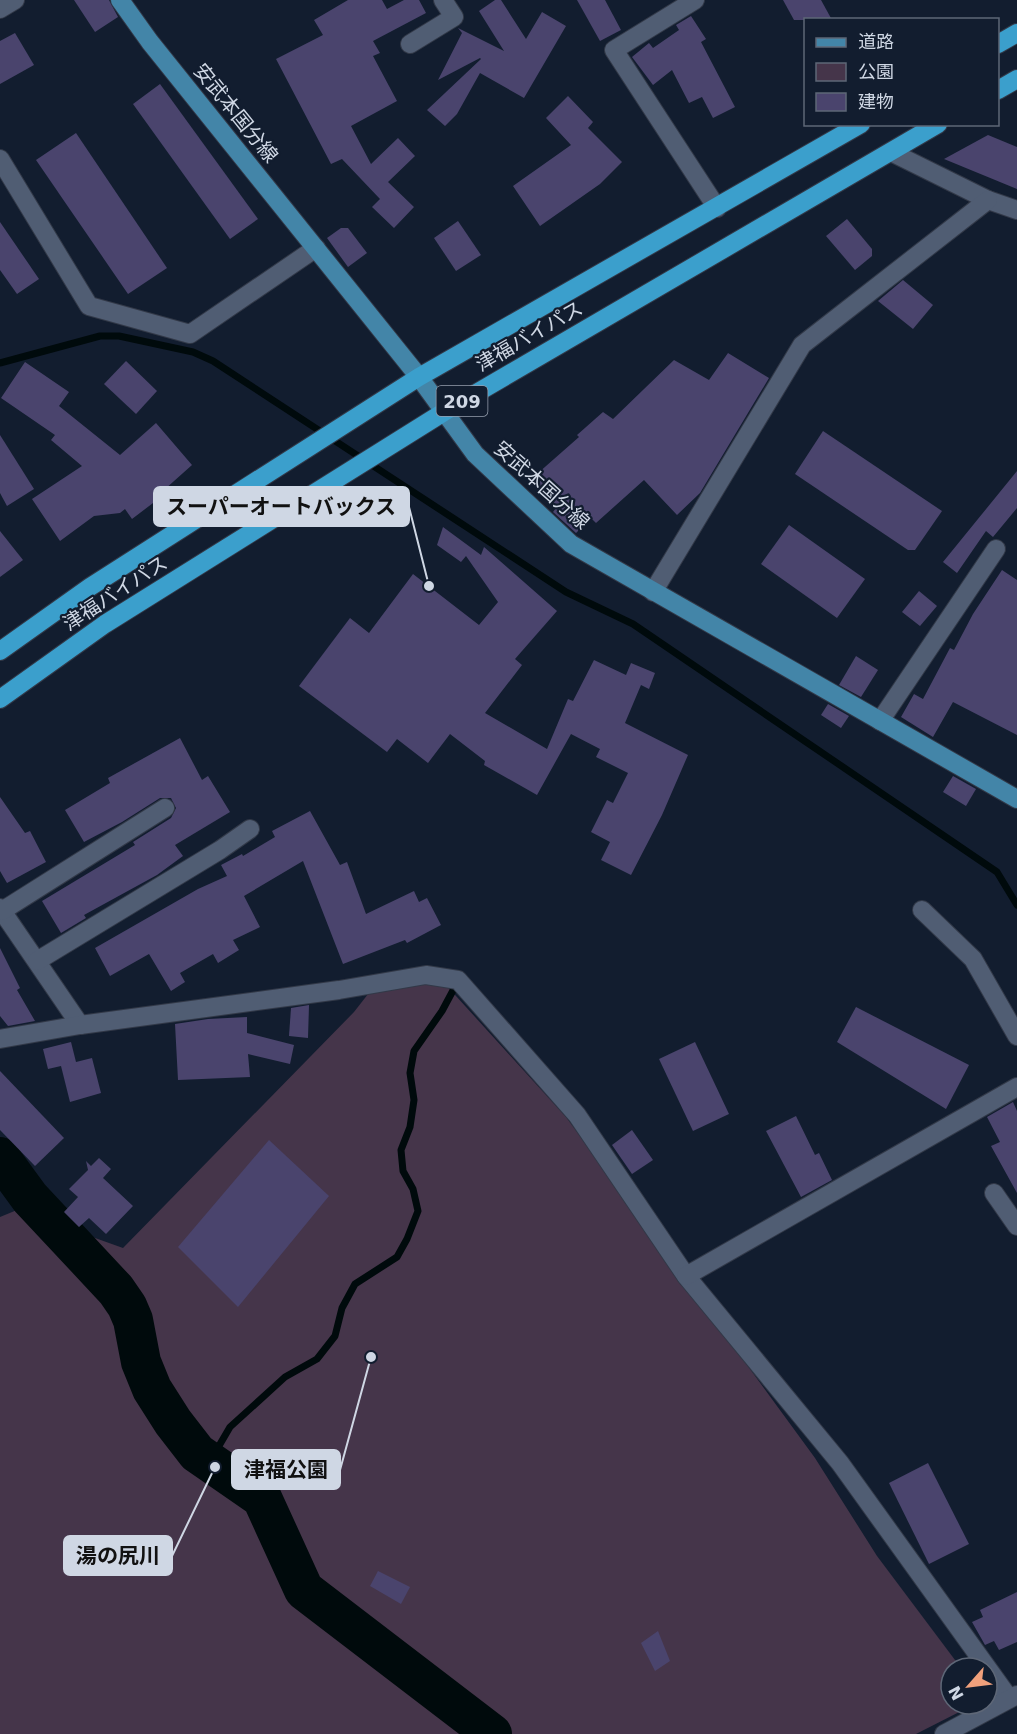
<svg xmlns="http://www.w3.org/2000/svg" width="1017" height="1734" font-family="'DejaVu Sans','Noto Sans JP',sans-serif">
  <rect width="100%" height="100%" fill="#121d2f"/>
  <!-- green -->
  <polygon fill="#45354a" points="379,980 446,985 566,1117 815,1458 877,1556 961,1668 951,1668 951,1704 973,1705 916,1734 0,1734 0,1217 17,1210 123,1248 354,1012"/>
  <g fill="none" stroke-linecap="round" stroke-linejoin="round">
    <!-- stream -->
    <g stroke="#000a0c" stroke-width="7">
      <polyline points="0,363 100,336 119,336 193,352 213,361 566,592 633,624 997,872 1017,905"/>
      <polyline points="209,1463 230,1427 285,1377 317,1359 335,1336 342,1308 355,1284 397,1257 407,1239 418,1211 413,1189 403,1171 401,1150 410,1127 414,1100 410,1073 414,1051 442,1011 457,983"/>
    </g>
    <!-- river -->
    <polyline stroke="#000a0c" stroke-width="40" points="0,1157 30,1198 116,1290 127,1306 133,1320 141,1362 152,1389 173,1422 197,1453 262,1498 304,1590 492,1734"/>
  </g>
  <!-- building -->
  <g fill="#4a446d">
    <polygon points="74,0 109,0 118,17 95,32"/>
    <polygon points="348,0 382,0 387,9 404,0 419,0 426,13 373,41 380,53 373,56 397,101 351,126 371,164 398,138 415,156 388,182 414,207 394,228 372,207 380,199 342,159 331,164 276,59 323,35 314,20"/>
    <polygon points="495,0 501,0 526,39 542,12 566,26 524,98 480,73 457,114 445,126 427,110 481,59 480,58 438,80 462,33 458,28 504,51 479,11"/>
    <polygon points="577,0 605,0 621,30 600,41"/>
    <polygon points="783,0 821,0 832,20 794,20"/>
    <polygon points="691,16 706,39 701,42 735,107 713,118 702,97 689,103 672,70 653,85 632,57 649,43 653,48 679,30 676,25"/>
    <polygon points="15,33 34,65 0,84 0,41"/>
    <polygon points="160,84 258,219 230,239 133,104"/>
    <polygon points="568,96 593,122 588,128 622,162 600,184 540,226 513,186 571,145 546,118"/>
    <polygon points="76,133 167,268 128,294 36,160"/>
    <polygon points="988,135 1017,147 1017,189 944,159"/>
    <polygon points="847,219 872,249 872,256 855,270 826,236"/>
    <polygon points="458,221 481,255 456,271 434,238"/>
    <polygon points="0,222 39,279 17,294 0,270"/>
    <polygon points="341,228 348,228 367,253 348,267 327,238"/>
    <polygon points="903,280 933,305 913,329 878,301"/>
    <polygon points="728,353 769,378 700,493 677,515 644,480 596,523 591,518 576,533 553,512 556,508 529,481 579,437 577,435 603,412 613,419 674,360 709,380"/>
    <polygon points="126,361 157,391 136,414 104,384"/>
    <polygon points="25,362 69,392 59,406 120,455 156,423 192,465 155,498 157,500 132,519 125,509 120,513 94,516 60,541 32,499 82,466 51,440 55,435 1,398"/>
    <polygon points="823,431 942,511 915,550 908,550 795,474"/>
    <polygon points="0,435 34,489 7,506 0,493"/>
    <polygon points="1017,471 1017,508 993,537 986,531 957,573 943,562"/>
    <polygon points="789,525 865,579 837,618 761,564"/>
    <polygon points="443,527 481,555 484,547 557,611 515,659 522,665 485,713 547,749 568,699 573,701 594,660 626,675 631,663 655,673 649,689 641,685 625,723 688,755 662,815 631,875 601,860 610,842 591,832 607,800 613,803 628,773 596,757 600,749 571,734 537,795 484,765 485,761 450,734 428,763 397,739 387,752 299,686 350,618 369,633 413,574 479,625 498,602 466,556 461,562 437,545"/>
    <polygon points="0,531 23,560 0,577"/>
    <polygon points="1002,570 1017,580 1017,735 953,702 933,737 901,717 914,694 923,699 950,648 954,650 973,614"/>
    <polygon points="919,591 937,606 920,626 902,612"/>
    <polygon points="856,656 878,670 861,697 839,685"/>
    <polygon points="828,704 849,716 841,728 821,715"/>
    <polygon points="180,738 202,780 208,776 230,812 175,845 183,856 157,875 84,915 86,918 61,933 42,901 135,845 133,842 171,818 176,808 171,798 160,798 122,822 84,842 65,810 110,783 108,778"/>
    <polygon points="953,776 976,789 966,806 943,792"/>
    <polygon points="0,797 25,833 30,831 46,862 7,883 0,871"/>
    <polygon points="310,811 340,865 347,862 366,914 414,891 419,902 427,898 441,925 407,943 405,940 343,964 303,861 244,896 260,927 233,940 239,950 218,963 213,954 180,973 185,982 171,991 149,954 110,976 95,948 198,889 227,876 221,865 242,854 243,856 275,837 272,831"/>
    <polygon points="0,948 20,988 17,990 35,1021 8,1026 0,1016"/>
    <polygon points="309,1005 308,1038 289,1036 291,1008"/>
    <polygon points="856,1007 969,1065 946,1109 837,1042"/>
    <polygon points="247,1017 247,1033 294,1045 290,1064 248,1054 250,1077 178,1080 175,1024 208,1019"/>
    <polygon points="71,1042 76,1062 92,1058 101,1093 70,1102 61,1066 48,1069 43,1049"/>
    <polygon points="695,1042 729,1114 693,1131 659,1059"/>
    <polygon points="0,1071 64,1138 35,1166 0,1130"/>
    <polygon points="1013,1102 1017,1111 1017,1193 991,1146 1000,1142 987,1117"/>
    <polygon points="796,1116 815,1155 819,1153 832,1180 801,1197 766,1131"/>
    <polygon points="632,1130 653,1160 632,1174 612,1145"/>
    <polygon points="269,1140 329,1196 238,1307 178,1247"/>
    <polygon points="99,1158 111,1169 103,1178 133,1206 106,1234 89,1218 79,1227 64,1212 78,1197 69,1189 88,1170 86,1161 91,1166"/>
    <polygon points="928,1463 969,1544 929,1564 889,1483"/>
    <polygon points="378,1571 410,1587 401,1604 370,1586"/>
    <polygon points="1017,1592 1017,1642 999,1650 994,1641 985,1645 972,1622 983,1617 980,1610"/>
    <polygon points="658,1631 670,1661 655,1671 641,1643"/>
  </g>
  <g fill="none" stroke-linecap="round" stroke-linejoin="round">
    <!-- minor casing -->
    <g stroke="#323948" stroke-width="20">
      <g id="minor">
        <polyline points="695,0 614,50 717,208"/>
        <polyline points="0,9 15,0"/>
        <polyline points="410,44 454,17 443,0"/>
        <polyline points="891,152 988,200 1017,210"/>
        <polyline points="0,159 89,306 190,334 316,248"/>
        <polyline points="653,592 802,345 988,200"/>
        <polyline points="880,721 996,549"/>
        <polyline points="0,908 80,1025"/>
        <polyline points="922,910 973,959 1017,1036"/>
        <polyline points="2,911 165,808"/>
        <polyline points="37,961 220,850 250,829"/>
        <polyline points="0,1039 80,1025 339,990 426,975 458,980 577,1115 686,1276 840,1463 1009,1698"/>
        <polyline points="994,1193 1017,1226"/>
        <polyline points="686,1276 1017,1087"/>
        <polyline points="944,1734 1017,1695"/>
      </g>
    </g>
    <!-- major casing -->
    <g stroke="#323948" stroke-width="20">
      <polyline id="major" points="120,0 150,42 419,377 475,454 571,544 1017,799"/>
    </g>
    <!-- highway casing -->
    <g stroke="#323948" stroke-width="20">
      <g id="highway">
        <polyline points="998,44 1017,33"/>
        <polyline points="998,90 1017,79"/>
        <polyline points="0,651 90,587 419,377 861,124"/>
        <polyline points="0,699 105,624 444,412 938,124"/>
      </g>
    </g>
    <!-- minor -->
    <use href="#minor" stroke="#505d73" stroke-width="18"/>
    <!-- major -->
    <use href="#major" stroke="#4385a8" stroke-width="18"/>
    <!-- highway -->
    <use href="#highway" stroke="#3b9fcc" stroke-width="18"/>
  </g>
  <g text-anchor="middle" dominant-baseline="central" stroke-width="4.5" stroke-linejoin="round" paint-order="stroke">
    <!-- shield labels -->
    <rect fill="#121d2f" stroke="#969fae" stroke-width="1.5" x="436.5" y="386" width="51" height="30" rx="4.5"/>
    <g font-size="18" font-weight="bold" fill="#cfd7e4">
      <text x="462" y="401">209</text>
    </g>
    <!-- street labels -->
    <g font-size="20" fill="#cfd7e4" stroke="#121d2f">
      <text transform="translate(236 113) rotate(51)">安武本国分線</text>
      <text transform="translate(529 336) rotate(-30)">津福バイパス</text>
      <text transform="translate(542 485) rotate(42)">安武本国分線</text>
      <text transform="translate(115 593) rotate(-33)">津福バイパス</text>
    </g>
  </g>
  <!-- callouts -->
  <path fill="none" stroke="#cfd7e4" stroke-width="2" d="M429 586L409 507M371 1357L340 1470M215 1467L172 1556"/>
  <g fill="#cfd7e4" stroke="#121d2f" stroke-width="2">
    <circle cx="429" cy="586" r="6"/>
    <circle cx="371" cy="1357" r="6"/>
    <circle cx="215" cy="1467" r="6"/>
  </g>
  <g fill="#cfd7e4" stroke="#cfd7e4" stroke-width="2">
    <rect x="154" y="487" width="255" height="39" rx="6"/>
    <rect x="232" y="1450" width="108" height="39" rx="6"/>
    <rect x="64" y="1536" width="108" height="39" rx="6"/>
  </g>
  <g font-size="21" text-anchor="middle" font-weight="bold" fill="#111">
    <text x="281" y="514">スーパーオートバックス</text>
    <text x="286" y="1477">津福公園</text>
    <text x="118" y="1563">湯の尻川</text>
  </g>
  <!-- legend -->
  <rect x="804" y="18" width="195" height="108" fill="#121d2f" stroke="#5e6777" stroke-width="1.5"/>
  <rect x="816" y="38" width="30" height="9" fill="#4385a8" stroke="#5e6777" stroke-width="1.5"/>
  <text x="858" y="48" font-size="18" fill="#cfd7e4">道路</text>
  <rect x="816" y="63" width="30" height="18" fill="#45354a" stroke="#5e6777" stroke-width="1.5"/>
  <text x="858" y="78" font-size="18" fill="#cfd7e4">公園</text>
  <rect x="816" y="93" width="30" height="18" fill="#4a446d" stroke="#5e6777" stroke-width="1.5"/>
  <text x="858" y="108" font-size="18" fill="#cfd7e4">建物</text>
  <!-- north arrow -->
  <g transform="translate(969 1686) rotate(242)"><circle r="28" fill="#121d2f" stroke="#5e6777" stroke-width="1.5"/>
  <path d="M0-4.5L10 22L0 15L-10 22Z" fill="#f1a17c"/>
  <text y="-9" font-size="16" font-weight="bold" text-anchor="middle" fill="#cfd7e4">N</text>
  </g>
</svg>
